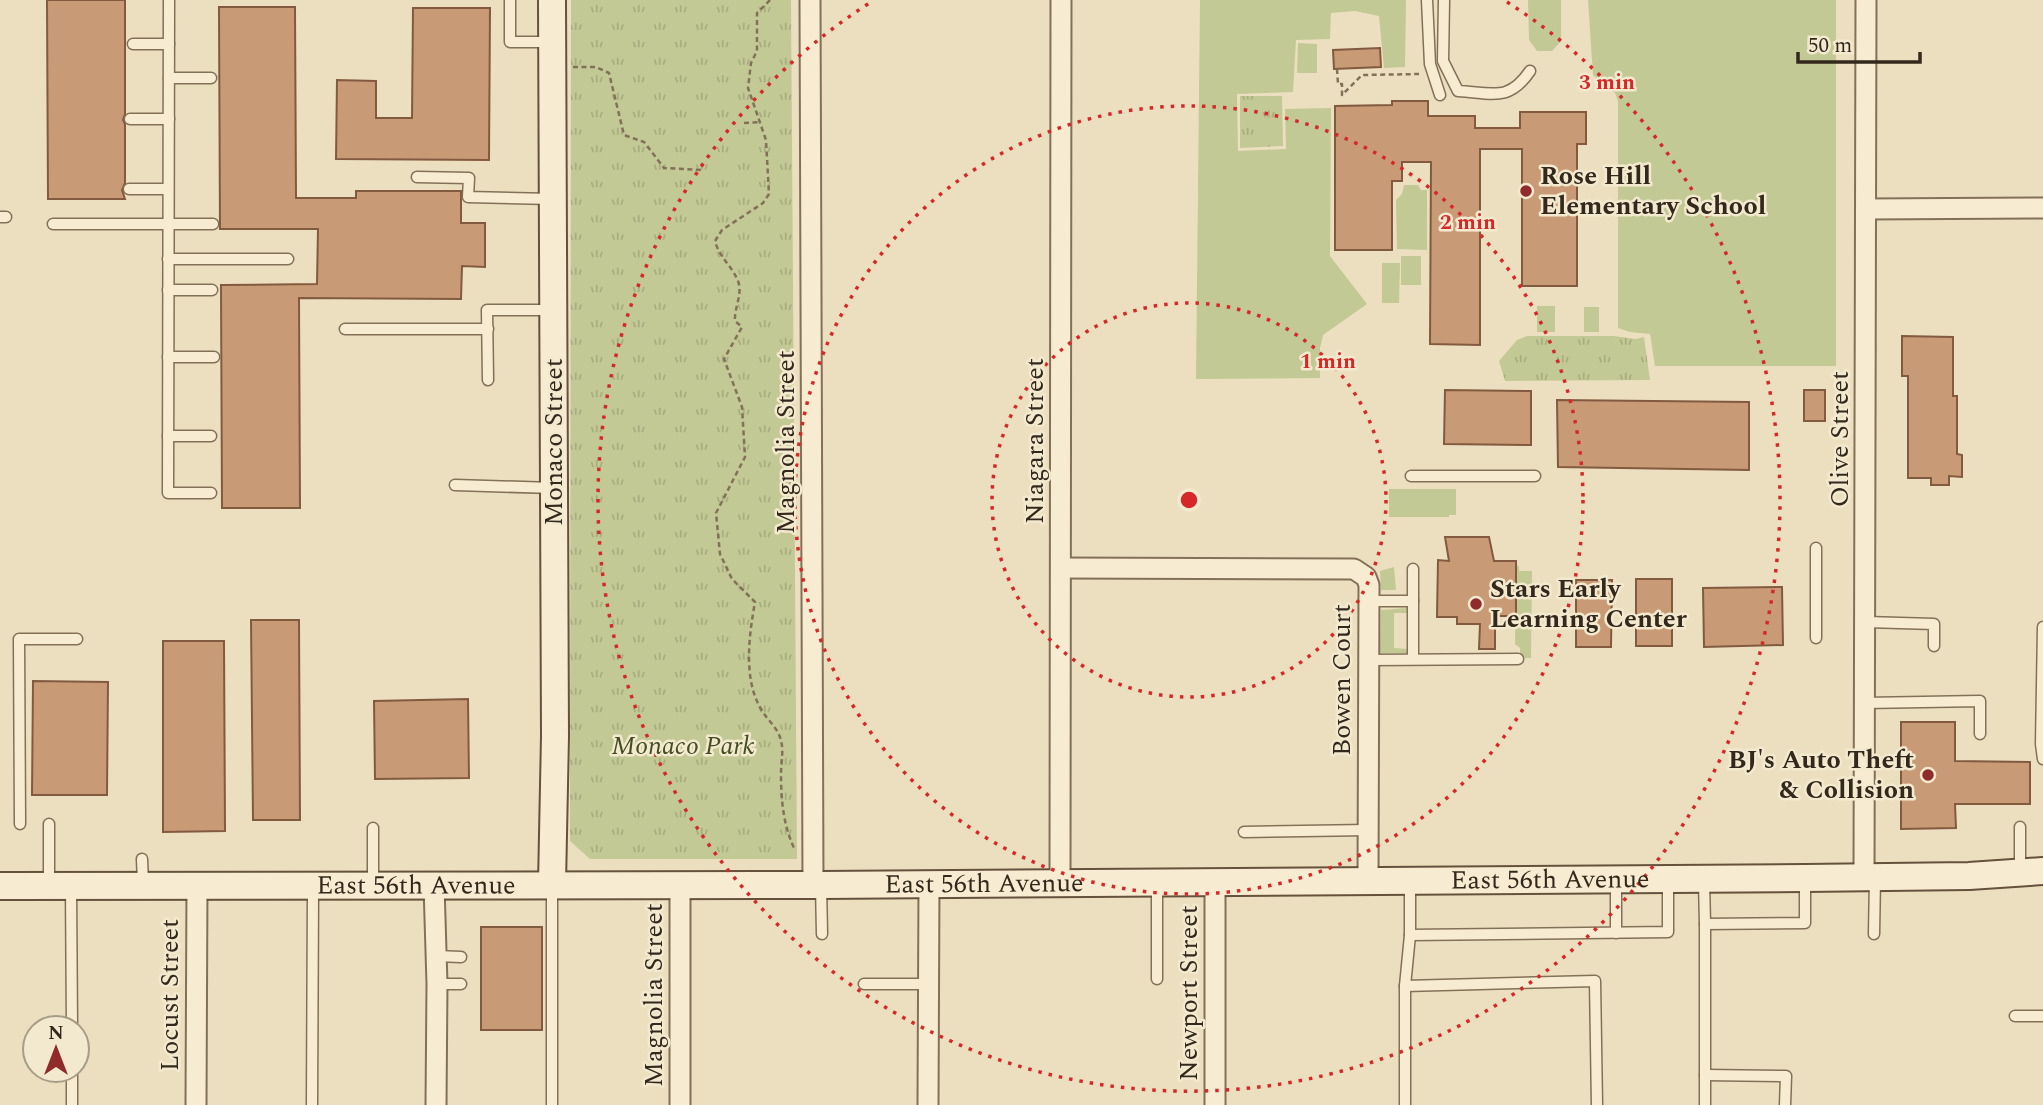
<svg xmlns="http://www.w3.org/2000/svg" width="2043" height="1105" font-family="Spectral,serif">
  <defs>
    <pattern id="park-tufts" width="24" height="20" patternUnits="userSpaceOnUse" patternTransform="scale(1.75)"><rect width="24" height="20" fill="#c2c994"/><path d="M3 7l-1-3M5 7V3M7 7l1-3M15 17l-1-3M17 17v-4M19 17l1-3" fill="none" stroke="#a7ad7f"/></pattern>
  </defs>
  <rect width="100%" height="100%" fill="#ecdfbf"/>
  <!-- grass -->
  <g fill="#c2c994">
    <polygon points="1200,0 1406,0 1405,67 1384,68 1379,16 1355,11 1331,13 1330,39 1296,40 1293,92 1237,94 1238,151 1286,149 1285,109 1331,108 1330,256 1367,304 1323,335 1320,348 1320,378 1196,379"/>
    <polygon points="1528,0 1561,0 1561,41 1552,51 1537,51 1529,40"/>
    <polygon points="1588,0 1836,0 1836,366 1655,366 1650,334 1630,332 1618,328 1618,101 1615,93 1593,75"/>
    <polygon points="1298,43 1317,44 1317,73 1297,73"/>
    <polygon points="1404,185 1418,185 1421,190 1427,190 1427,250 1397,249 1396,200 1402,194"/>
    <rect x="1401" y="256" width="20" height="29"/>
    <polygon points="1382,263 1400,263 1399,303 1382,303"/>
    <rect x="1537" y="306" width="18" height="26"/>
    <rect x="1584" y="307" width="15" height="25"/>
    <polygon points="1389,489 1456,489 1456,515 1449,515 1449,517 1389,517"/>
    <polygon points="1516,565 1519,566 1519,571 1532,571 1531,658 1520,658 1520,648 1515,644"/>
    <polygon points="1394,567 1396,590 1381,590 1380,571"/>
    <polygon points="1407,608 1407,613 1394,613 1394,648 1408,649 1409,651 1407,653 1380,653 1381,610"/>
  </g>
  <!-- park -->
  <g fill="url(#park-tufts)">
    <polygon points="571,0 791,0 797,859 590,859 570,841"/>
    <polygon points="1240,96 1282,96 1283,146 1240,148"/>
    <polygon points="1527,336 1614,336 1636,339 1644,337 1650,380 1505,381 1499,361 1517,340"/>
  </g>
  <!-- building -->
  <g fill="#c99a76" stroke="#825a3f" stroke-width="2">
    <polygon points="47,0 125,0 125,114 123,120 125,124 125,183 122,190 125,199 48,199"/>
    <polygon points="219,7 295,7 296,198 356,198 356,191 461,191 461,223 485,223 485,267 462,266 461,299 299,298 300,508 222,508 221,285 317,284 318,229 220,229"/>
    <polygon points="413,8 490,8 489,160 336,159 337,80 376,81 376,118 412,118"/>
    <polygon points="1380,48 1381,67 1334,69 1333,50"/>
    <polygon points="1392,101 1428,101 1428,116 1475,116 1475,128 1520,128 1520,112 1586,112 1586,144 1577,144 1577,286 1522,286 1522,149 1480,149 1480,345 1430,344 1431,162 1402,162 1402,181 1392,181 1392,250 1335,250 1335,106 1392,105"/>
    <polygon points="1902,336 1953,337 1953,396 1957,396 1957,454 1962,455 1962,477 1949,476 1949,485 1931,485 1931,478 1908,478 1908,376 1902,376"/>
    <polygon points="1445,390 1531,391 1531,445 1444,444"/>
    <rect x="1804" y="390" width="21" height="31"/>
    <polygon points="1557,400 1749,402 1749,470 1558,467"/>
    <polygon points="1445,537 1489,537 1494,561 1516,561 1516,616 1495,616 1495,649 1479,649 1480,624 1457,624 1457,617 1437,617 1438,560 1449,561"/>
    <rect x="1636" y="579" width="36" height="67"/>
    <polygon points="1576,580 1612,580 1611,647 1576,647"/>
    <polygon points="1782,587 1783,645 1704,647 1703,588"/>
    <polygon points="251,620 299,620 300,820 253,820"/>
    <polygon points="163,641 224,641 225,831 163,832"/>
    <polygon points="33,681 108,682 107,795 32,795"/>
    <polygon points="468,699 469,778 375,779 374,701"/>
    <polygon points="1901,722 1955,722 1955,761 2030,762 2030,804 1955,804 1956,828 1901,829"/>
    <rect x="481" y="927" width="61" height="103"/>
  </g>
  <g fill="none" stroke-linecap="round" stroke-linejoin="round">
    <!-- lane casing -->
    <g stroke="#837058" stroke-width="13">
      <g id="lane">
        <polyline points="169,0 168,493 211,493"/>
        <polyline points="510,0 510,42 551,42"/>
        <polyline points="1427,0 1430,64 1440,95"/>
        <path d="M1444 0 1443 61 1458 91C1493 93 1509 102 1530 71"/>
        <polyline points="133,44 169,44"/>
        <polyline points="169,78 211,78"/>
        <polyline points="130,119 169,119"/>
        <polyline points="417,177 469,178 468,197 552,199"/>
        <polyline points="129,189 168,189"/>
        <polyline points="0,217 6,217"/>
        <polyline points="53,224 213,224"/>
        <polyline points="168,259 288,259"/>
        <polyline points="168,290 212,290"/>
        <polyline points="345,329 488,329"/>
        <polyline points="168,357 214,357"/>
        <polyline points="488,380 487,310 553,310"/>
        <polyline points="168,436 211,436"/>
        <polyline points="1411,476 1535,476"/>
        <polyline points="455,485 553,488"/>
        <polyline points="1413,569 1413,659"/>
        <polyline points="1369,601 1413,601"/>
        <polyline points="1866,622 1934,624 1934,646"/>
        <polyline points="2043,627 2041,744 2043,759"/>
        <polyline points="1816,638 1816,548"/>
        <polyline points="1369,660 1518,659"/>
        <polyline points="1865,703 1980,701 1980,734"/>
        <polyline points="20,824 19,639 77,639"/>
        <polyline points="49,824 49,885"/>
        <polyline points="2020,827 2020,872"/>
        <polyline points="373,828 373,884"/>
        <polyline points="1244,832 1368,830"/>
        <polyline points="142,859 143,883"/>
        <polyline points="1616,880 1616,933"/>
        <polyline points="1704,882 1705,924 1805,923 1805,878"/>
        <polyline points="1157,883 1157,979"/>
        <polyline points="552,885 552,1105"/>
        <polyline points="821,885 822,934"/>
        <polyline points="71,886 72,1028"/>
        <polyline points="1705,924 1705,1105"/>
        <polyline points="1874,934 1875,878"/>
        <polyline points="1410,935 1668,932 1668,880"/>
        <polyline points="436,956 461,957"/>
        <polyline points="437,984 461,984"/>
        <polyline points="864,984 928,984"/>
        <polyline points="1405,986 1595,981 1597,1105"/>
        <polyline points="2015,1016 2043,1016"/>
        <polyline points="72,1070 72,1105"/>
        <polyline points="1705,1075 1786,1076 1785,1105"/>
        <polyline points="312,1105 313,889"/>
        <polyline points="1405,1105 1405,986 1410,935 1410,884"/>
      </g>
    </g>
    <!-- street casing -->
    <g stroke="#837058" stroke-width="23">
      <g id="street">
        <polyline points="810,0 813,885"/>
        <polyline points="1867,209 2043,208"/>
        <polyline points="1061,568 1354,569 1366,577 1369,585 1368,881"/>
        <polyline points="1864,877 1866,0"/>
        <polyline points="1060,883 1061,0"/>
        <polyline points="680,884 680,1105"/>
        <polyline points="434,885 437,984 436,1105"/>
        <polyline points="196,1105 197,885"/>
        <polyline points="928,1105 929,884"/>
        <polyline points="1215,1105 1215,882"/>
      </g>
    </g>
    <!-- secondary casing -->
    <g stroke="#65513c" stroke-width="30">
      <g id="secondary">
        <polyline points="552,884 555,736 552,0"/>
        <path id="s1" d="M0 886 821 885 1805 878 1969 876 2043 871"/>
      </g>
    </g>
    <!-- path -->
    <g stroke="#837058" stroke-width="2.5" stroke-dasharray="5 3.5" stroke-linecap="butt">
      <path d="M770 0 757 13V51L751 63 748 88 766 140 769 194 763 203 722 230 715 241C719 257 732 266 738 281 743 294 734 308 735 321L742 327 724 359 742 407 745 457 716 513 720 554 732 579 755 602C749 635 743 679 761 709 769 723 780 728 782 746 783 755 781 765 781 773 781 799 783 824 794 848"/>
      <polyline points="573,67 596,67 609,73 624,135 644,142 664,168 702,170"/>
      <polyline points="1337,69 1338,84 1342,84 1342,95 1362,75 1419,74"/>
      <polyline points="744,123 760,122"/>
    </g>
    <!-- lane -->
    <use href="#lane" stroke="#f7ecd1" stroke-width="10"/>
    <!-- street -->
    <use href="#street" stroke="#f7ecd1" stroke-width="19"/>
    <!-- secondary -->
    <use href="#secondary" stroke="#f7ecd1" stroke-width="26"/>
  </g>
  <!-- distance rings -->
  <g fill="none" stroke="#d62828" stroke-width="3.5" stroke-dasharray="3.5 7">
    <circle cx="1189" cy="500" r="197"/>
    <circle cx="1189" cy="500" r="394"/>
    <path d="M1507 2A591 591 0 1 1 871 2"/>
  </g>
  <!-- markers -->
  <g fill="#902b2b" stroke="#f3e9ce" stroke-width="2.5">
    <circle cx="1526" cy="191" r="7"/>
    <circle cx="1476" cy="604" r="7"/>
    <circle cx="1928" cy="775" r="7"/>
  </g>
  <g text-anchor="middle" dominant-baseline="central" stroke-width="5" stroke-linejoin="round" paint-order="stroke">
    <!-- poi labels -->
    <g font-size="26" font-weight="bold" fill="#33281c" stroke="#f3e9ce" text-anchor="start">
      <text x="1540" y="176">Rose Hill<tspan x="1540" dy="30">Elementary School</tspan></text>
      <text x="1490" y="589">Stars Early<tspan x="1490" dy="30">Learning Center</tspan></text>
      <text x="1914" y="760" text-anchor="end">BJ's Auto Theft<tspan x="1914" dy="30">&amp; Collision</tspan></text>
    </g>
    <!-- street labels -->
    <g font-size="26" fill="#33281c" stroke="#f3e9ce">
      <text transform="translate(1840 439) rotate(-90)">Olive Street</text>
      <text transform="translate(1035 441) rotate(-90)">Niagara Street</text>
      <text transform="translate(554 442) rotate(-90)">Monaco Street</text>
      <text transform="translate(786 442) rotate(-90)">Magnolia Street</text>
      <text transform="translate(1342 680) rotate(-90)">Bowen Court</text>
      <text stroke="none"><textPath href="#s1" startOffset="1550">East 56th Avenue</textPath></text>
      <text stroke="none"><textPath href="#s1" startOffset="984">East 56th Avenue</textPath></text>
      <text stroke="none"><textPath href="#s1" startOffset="416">East 56th Avenue</textPath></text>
      <text transform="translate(1189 993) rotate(-90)">Newport Street</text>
      <text transform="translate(170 995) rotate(-90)">Locust Street</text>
      <text transform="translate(654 995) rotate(-90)">Magnolia Street</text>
    </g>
    <!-- park labels -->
    <g font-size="26" font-style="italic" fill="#434f23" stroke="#f3e9ce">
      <text x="683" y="746">Monaco Park</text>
    </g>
  </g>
  <circle cx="1189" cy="500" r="10" fill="#d62828" stroke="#f3e9ce" stroke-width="3.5"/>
  <g font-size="21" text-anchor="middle" font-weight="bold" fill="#d62828" stroke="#f3e9ce" stroke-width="5" stroke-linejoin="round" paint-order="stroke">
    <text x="1607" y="89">3 min</text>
    <text x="1468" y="229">2 min</text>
    <text x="1328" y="368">1 min</text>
  </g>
  <!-- north arrow -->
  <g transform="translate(56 1049)"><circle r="33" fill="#f3e9ce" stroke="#a69c87" stroke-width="2"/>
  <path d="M0-5L12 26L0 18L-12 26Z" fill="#902b2b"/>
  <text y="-10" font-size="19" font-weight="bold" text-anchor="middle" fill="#33281c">N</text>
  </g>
  <!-- scale -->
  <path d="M1798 52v10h122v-10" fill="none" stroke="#33281c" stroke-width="3.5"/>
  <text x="1808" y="52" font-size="21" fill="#33281c" stroke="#f3e9ce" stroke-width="5" paint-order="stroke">50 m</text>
</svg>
